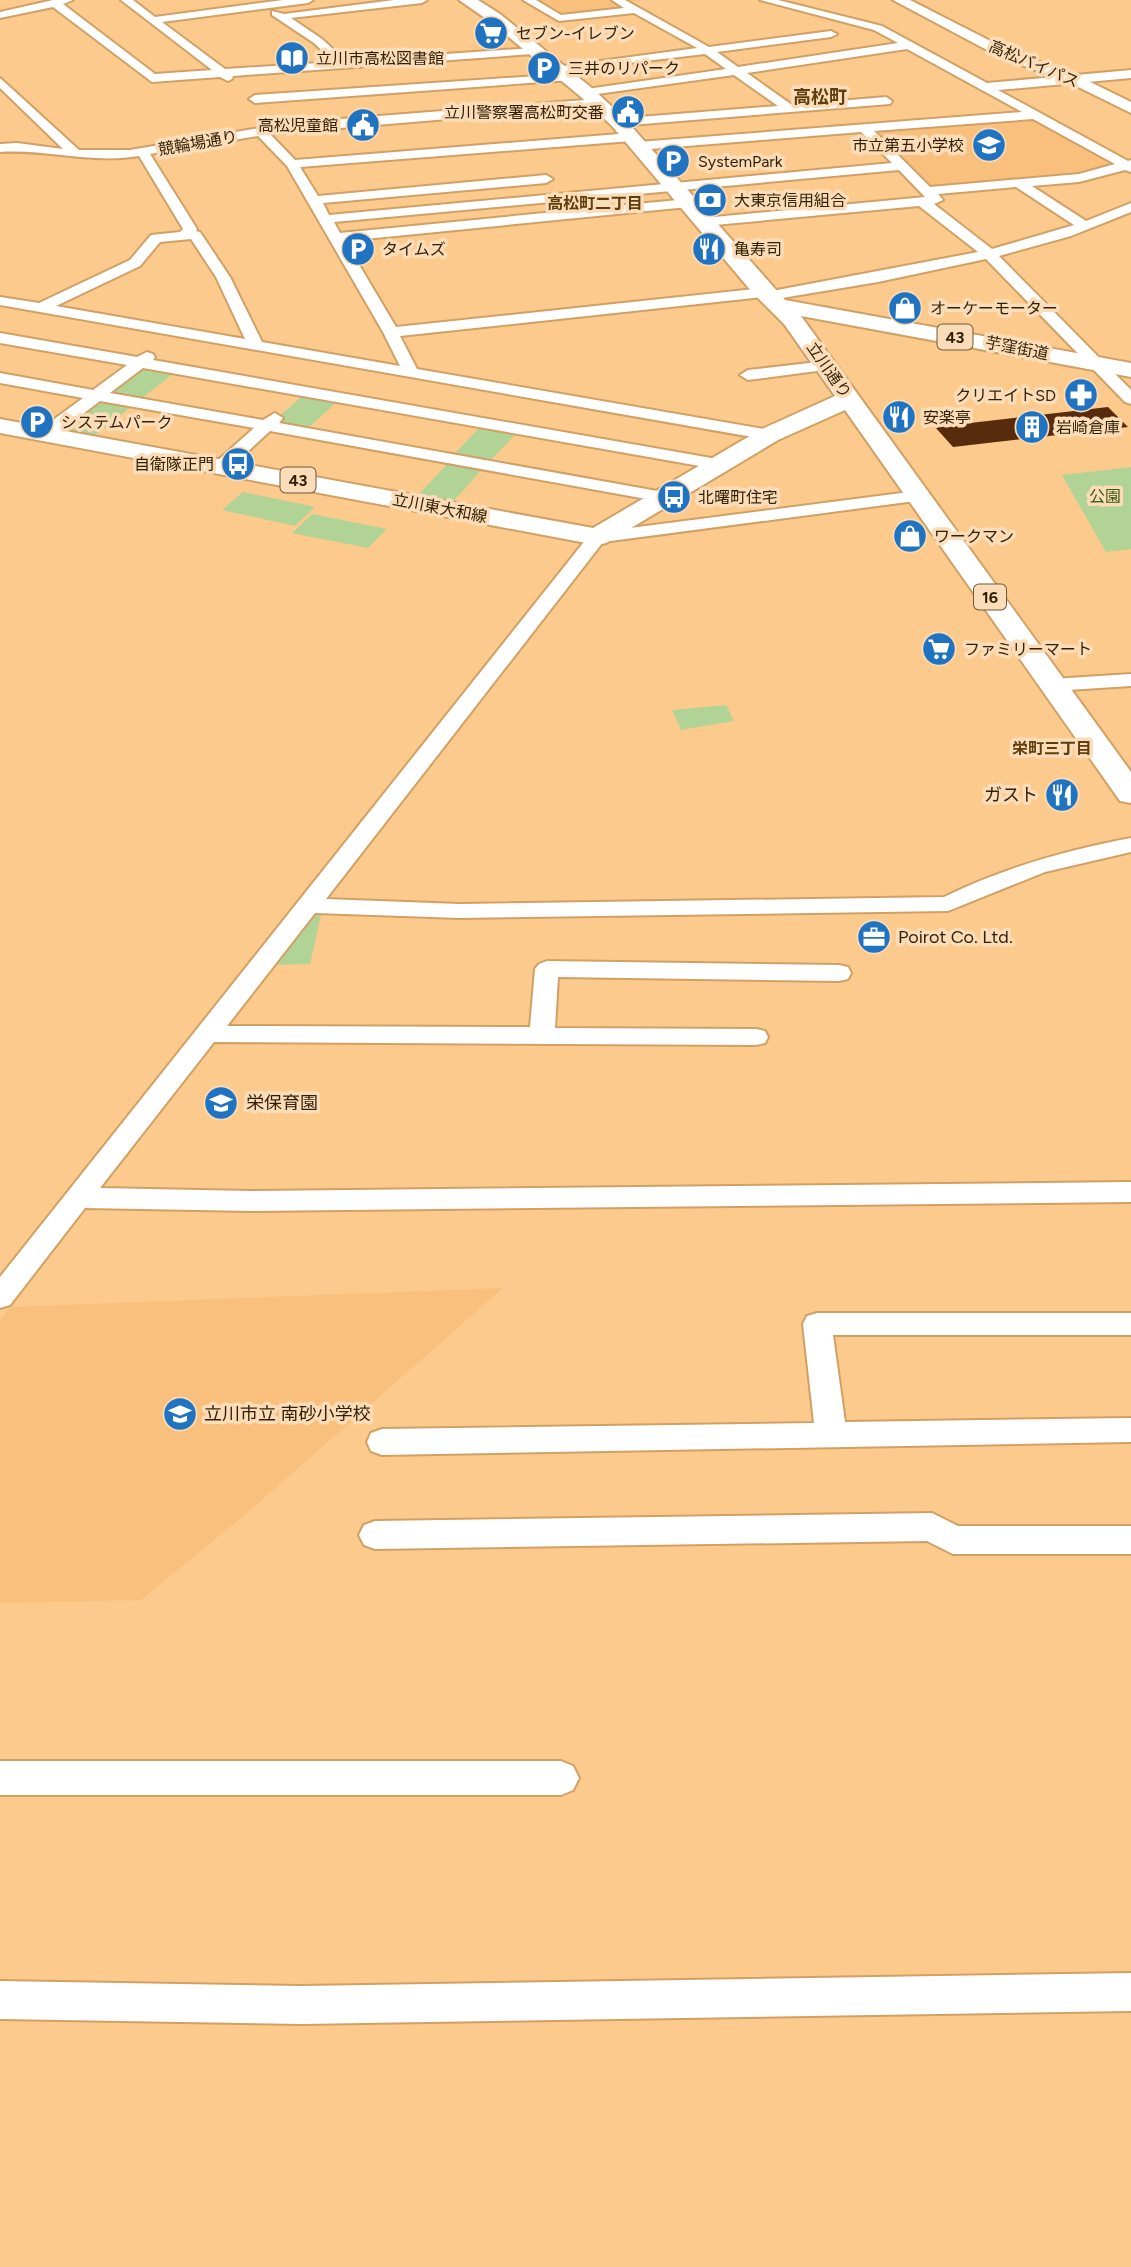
<svg xmlns="http://www.w3.org/2000/svg" width="1131" height="2267" font-family="Figtree,'Noto Sans JP',sans-serif">
  <rect width="100%" height="100%" fill="#fdca8d"/>
  <!-- built -->
  <g fill="#f8c07c">
    <polygon points="534,0 642,0 621,3 630,9 567,16"/>
    <polygon points="1032,116 1121,162 1083,176 933,187 874,128"/>
    <polygon points="503,1288 253,1508 141,1600 0,1603 0,1320 10,1307"/>
  </g>
  <!-- green -->
  <g fill="#b2d396">
    <polygon points="139,363 178,370 137,402 98,395"/>
    <polygon points="305,394 339,400 306,430 271,423"/>
    <polygon points="97,396 136,403 87,442 46,434"/>
    <polygon points="481,426 518,432 488,463 452,456"/>
    <polygon points="450,461 484,467 451,504 420,498 420,493"/>
    <polygon points="1131,467 1131,549 1106,552 1062,475"/>
    <polygon points="243,492 315,507 295,526 222,510"/>
    <polygon points="312,514 387,529 368,548 292,533"/>
    <polygon points="726,705 734,721 681,730 672,710"/>
    <polygon points="321,915 310,964 274,965 311,917"/>
  </g>
  <!-- building -->
  <polygon fill="#572b0c" points="1108,407 1128,427 953,447 935,427"/>
  <g fill="none" stroke-linecap="round" stroke-linejoin="round">
    <!-- minor casing -->
    <g stroke="#d1a064" stroke-width="4">
      <g id="minor">
        <polygon points="53,0 73,0 63,4 155,74 212,70 121,0 133,0 155,17 283,0 313,0 308,3 162,22 225,69 334,62 314,43 272,15 272,11 284,14 394,0 427,0 422,3 291,18 322,39 346,61 533,48 539,51 533,54 233,76 232,79 228,81 220,77 152,82 53,7 0,18 0,12"/>
        <path d="M523 0H536L561 15 624 8 612 0H625L709 47 831 31 837 34 831 37 717 52 738 67 898 43 874 30 760 0H778L882 26 987 83 1131 70V78L998 90 1128 161 1131 160V172L1125 170 1079 182 1032 186 1086 221 1131 203V212L1071 236 999 256 1131 390V404L1125 402 986 259 878 282 770 300 763 297 400 336 417 369 775 431 777 435 775 439 769 440 0 305V297L39 303 130 260 151 235 180 232 183 229 139 156C92 164 46 149 0 152V144L17 143 63 149 0 88V78L79 150H130L289 123 598 99 602 100V106L270 134 295 160 631 133 637 137 631 141 300 167 318 196 546 175 553 179 546 183 323 203 329 215 892 163 861 132 638 150 632 146 638 142 1022 112 907 49 747 73 792 105 886 97 892 101 890 104 618 126 614 125V119L778 106 734 75 583 96V90L587 89 726 69 705 54 552 72 550 70 556 67 697 48 634 13 559 21ZM1033 119 1115 164 1079 174 930 187 874 131ZM258 136 287 166 383 332 400 366 262 342 230 277 200 232 196 231 197 229 150 154ZM899 170 925 197 704 218 697 222 704 226 919 206 978 252 772 291 765 288 396 327 345 241 688 207 695 203 688 199 340 233 334 222ZM1016 187 1074 225 992 249 934 204 943 200 938 194ZM191 239 216 277 245 339 56 306 140 266 160 242Z"/>
        <polygon points="566,74 572,78 570,80 255,103 249,99 255,95"/>
        <polygon points="0,333 137,357 147,352 153,354 155,357 153,360 717,459 726,464 717,469 143,368 110,393 263,420 275,413 283,418 279,423 663,492 672,497 663,502 270,431 228,470 216,470 213,466 216,462 254,428 100,401 50,439 38,439 36,435 38,431 83,398 0,383 0,373 93,390 127,365 0,343"/>
        <polygon points="826,361 832,363 834,366 832,369 748,380 740,375 748,370"/>
        <path d="M917 491 926 496 923 500 603 542 326 899 460 904 944 897C1004 868 1066 850 1131 838V852L1045 872 948 911 460 918 315 913 227 1026 530 1027 535 969 539 964 547 961 839 965 848 967 851 973 848 979 839 981 558 977 555 1028 756 1029 765 1031 768 1037 765 1043 756 1045 214 1042 100 1188 251 1191 1131 1182V1202L251 1211 85 1208 10 1305 0 1308V1277L591 533Z"/>
        <polygon points="1131,674 1131,686 1052,691 1045,689 1042,685 1045,681 1052,679"/>
        <polygon points="817,1313 1131,1313 1131,1335 833,1335 845,1422 1131,1418 1131,1442 382,1455 371,1451 367,1442 371,1433 382,1429 814,1423 803,1324 807,1316"/>
        <polygon points="932,1513 958,1526 1131,1526 1131,1554 953,1554 927,1541 375,1549 364,1545 359,1535 364,1525 375,1521"/>
        <polygon points="0,1761 561,1761 573,1766 579,1778 573,1790 561,1795 0,1795"/>
        <polygon points="1131,1973 1131,2011 301,2024 0,2019 0,1981 301,1986"/>
      </g>
    </g>
    <!-- tertiary casing -->
    <g stroke="#d1a064" stroke-width="4">
      <polygon id="tertiary" points="893,0 910,0 1012,52 1076,75 1131,102 1131,113 1066,81 1002,58"/>
    </g>
    <!-- primary casing -->
    <g stroke="#d1a064" stroke-width="4">
      <polygon id="primary" points="459,0 478,0 500,14 593,89 624,118 785,300 1131,363 1131,377 801,316 1131,772 1131,803 1120,801 845,410 778,440 606,543 597,545 0,433 0,419 593,528 760,430 835,396 784,324 752,292 612,126 581,97 488,20"/>
    </g>
    <!-- minor -->
    <use href="#minor" fill="#fff" fill-rule="evenodd"/>
    <!-- tertiary -->
    <use href="#tertiary" fill="#fff" fill-rule="evenodd"/>
    <!-- primary -->
    <use href="#primary" fill="#fff" fill-rule="evenodd"/>
  </g>
  <!-- icons -->
  <defs>
    <g id="supermarket-disc" transform="scale(1.75)"><circle r="9.5" fill="#2073c1" stroke="#fadcb8"/><path d="M-6-5.5h2.5l.6 2H6L4.5 2H-2.5L-4.4-4H-6ZM-1.5 3.2a1.3 1.3 0 1 0 .1 0ZM3 3.2a1.3 1.3 0 1 0 .1 0Z" fill="#fff"/></g>
    <g id="library-disc" transform="scale(1.75)"><circle r="9.5" fill="#2073c1" stroke="#fadcb8"/><path d="M-6-4Q-3-5.5-.7-3.5V5Q-3 3-6 4ZM6-4Q3-5.5 .7-3.5V5Q3 3 6 4Z" fill="#fff"/></g>
    <g id="parking-disc" transform="scale(1.75)"><circle r="9.5" fill="#2073c1" stroke="#fadcb8"/><path d="M-3.5-5.5H1a3.5 3.5 0 0 1 0 7H-1V5.5H-3.5ZM-1-3.4V-.6H.8a1.4 1.4 0 0 0 0-2.8Z" fill="#fff"/></g>
    <g id="civic-disc" transform="scale(1.75)"><circle r="9.5" fill="#2073c1" stroke="#fadcb8"/><path d="M-.6-6.5H3V-4.5H.6V-3L4-1V1h2V6H-6V1h2V-1L-.6-3ZM-1.2 2.5V6h2.4V2.5Z" fill="#fff"/></g>
    <g id="school-disc" transform="scale(1.75)"><circle r="9.5" fill="#2073c1" stroke="#fadcb8"/><path d="M0-5L7-2L0 1L-7-2ZM-4 1L0 2.5L4 1V4Q0 6-4 4Z" fill="#fff"/></g>
    <g id="bank-disc" transform="scale(1.75)"><circle r="9.5" fill="#2073c1" stroke="#fadcb8"/><path d="M-6-4H6V4H-6ZM0-2.3a2.3 2.3 0 1 0 0 4.6a2.3 2.3 0 1 0 0-4.6Z" fill="#fff"/></g>
    <g id="restaurant-disc" transform="scale(1.75)"><circle r="9.5" fill="#2073c1" stroke="#fadcb8"/><path d="M-5-6h1v4h1v-4h1v4h1v-4h1v5L-1.5 .5V6h-2V.5L-5-1ZM5-6V6H3V1.5H1.5Q1.5-4 5-6Z" fill="#fff"/></g>
    <g id="shop-disc" transform="scale(1.75)"><circle r="9.5" fill="#2073c1" stroke="#fadcb8"/><path d="M-5-2.5h2.3a2.7 3.5 0 0 1 5.4 0H5L5.5 6h-11ZM-1.5-2.5h3a1.5 2.3 0 0 0-3 0Z" fill="#fff"/></g>
    <g id="pharmacy-disc" transform="scale(1.75)"><circle r="9.5" fill="#2073c1" stroke="#fadcb8"/><path d="M-2-6h4v4h4v4h-4v4h-4v-4h-4v-4h4Z" fill="#fff"/></g>
    <g id="building-disc" transform="scale(1.75)"><circle r="9.5" fill="#2073c1" stroke="#fadcb8"/><path d="M-4-6H4V6H1V3H-1V6H-4ZM-2.5-4.3h1.7v1.8h-1.7ZM.8-4.3h1.7v1.8H.8ZM-2.5-1h1.7V.8h-1.7ZM.8-1h1.7V.8H.8Z" fill="#fff"/></g>
    <g id="bus-disc" transform="scale(1.75)"><circle r="9.5" fill="#2073c1" stroke="#fadcb8"/><path d="M-5-6H5V4H4V6H2V4H-2V6H-4V4H-5ZM-3.5-4V0h7V-4ZM-3.5 1.2v1.5H-2V1.2ZM2 1.2v1.5H3.5V1.2Z" fill="#fff"/></g>
    <g id="office-disc" transform="scale(1.75)"><circle r="9.5" fill="#2073c1" stroke="#fadcb8"/><path d="M-6-3h4V-5.5h4V-3h4V5H-6ZM-1-4.5V-3h2v-1.5ZM-6 0V1H6V0Z" fill="#fff"/></g>
  </defs>
  <g fill-rule="evenodd">
    <use href="#supermarket-disc" x="491" y="33"/>
    <use href="#library-disc" x="292" y="58"/>
    <use href="#parking-disc" x="544" y="68"/>
    <use href="#civic-disc" x="628" y="112"/>
    <use href="#civic-disc" x="363" y="125"/>
    <use href="#school-disc" x="989" y="145"/>
    <use href="#parking-disc" x="673" y="161"/>
    <use href="#bank-disc" x="710" y="200"/>
    <use href="#parking-disc" x="358" y="249"/>
    <use href="#restaurant-disc" x="709" y="249"/>
    <use href="#shop-disc" x="905" y="308"/>
    <use href="#pharmacy-disc" x="1081" y="395"/>
    <use href="#restaurant-disc" x="899" y="417"/>
    <use href="#parking-disc" x="37" y="422"/>
    <use href="#building-disc" x="1032" y="427"/>
    <use href="#bus-disc" x="238" y="464"/>
    <use href="#bus-disc" x="674" y="497"/>
    <use href="#shop-disc" x="910" y="536"/>
    <use href="#supermarket-disc" x="939" y="649"/>
    <use href="#restaurant-disc" x="1062" y="795"/>
    <use href="#office-disc" x="874" y="937"/>
    <use href="#school-disc" x="221" y="1103"/>
    <use href="#school-disc" x="180" y="1414"/>
  </g>
  <g text-anchor="middle" dominant-baseline="central" stroke-width="7" stroke-linejoin="round" paint-order="stroke">
    <!-- far-poi labels -->
    <g font-size="16" fill="#311f05" stroke="#fadcb8" text-anchor="start">
      <text x="516" y="33">セブン-イレブン</text>
      <text x="316" y="58">立川市高松図書館</text>
      <text x="568" y="68">三井のリパーク</text>
      <text x="604" y="112" text-anchor="end">立川警察署高松町交番</text>
      <text x="338" y="125" text-anchor="end">高松児童館</text>
      <text x="964" y="145" text-anchor="end">市立第五小学校</text>
      <text x="698" y="161">SystemPark</text>
      <text x="734" y="200">大東京信用組合</text>
      <text x="382" y="249">タイムズ</text>
      <text x="734" y="249">亀寿司</text>
      <text x="930" y="308">オーケーモーター</text>
      <text x="1056" y="395" text-anchor="end">クリエイトSD</text>
      <text x="923" y="417">安楽亭</text>
      <text x="61" y="422">システムパーク</text>
      <text x="1056" y="427">岩崎倉庫</text>
      <text x="214" y="464" text-anchor="end">自衛隊正門</text>
      <text x="698" y="497">北曙町住宅</text>
      <text x="934" y="536">ワークマン</text>
      <text x="964" y="649">ファミリーマート</text>
    </g>
    <!-- far-street labels -->
    <g font-size="16" fill="#311f05" stroke="#fadcb8">
      <text transform="translate(1034 64) rotate(23)">高松バイパス</text>
      <text transform="translate(198 143) rotate(-10)">競輪場通り</text>
      <text transform="translate(1017 348) rotate(11)">芋窪街道</text>
      <text transform="translate(829 370) rotate(55)">立川通り</text>
      <text transform="translate(440 508) rotate(11)">立川東大和線</text>
    </g>
    <!-- far-neighbourhood labels -->
    <g font-size="16" font-weight="bold" fill="#5f3e0c" stroke="#fadcb8">
      <text x="595" y="203">高松町二丁目</text>
      <text x="1052" y="748">栄町三丁目</text>
    </g>
    <!-- shield labels -->
    <g fill="#fadcb8" stroke="#6d583b" stroke-width="2">
      <rect x="937.5" y="324.5" width="35" height="25" rx="5"/>
      <rect x="280.5" y="467.5" width="35" height="25" rx="5"/>
      <rect x="974" y="584.5" width="32" height="25" rx="5"/>
    </g>
    <g font-size="16" font-weight="bold" fill="#311f05">
      <text x="955" y="337">43</text>
      <text x="298" y="480">43</text>
      <text x="990" y="597">16</text>
    </g>
    <!-- far-park labels -->
    <g font-size="16" fill="#385911" stroke="#fadcb8">
      <text x="1105" y="496">公園</text>
    </g>
    <!-- far-quarter labels -->
    <g font-size="18" font-weight="bold" fill="#5f3e0c" stroke="#fadcb8">
      <text x="820" y="97">高松町</text>
    </g>
    <!-- poi labels -->
    <g font-size="18" fill="#311f05" stroke="#fadcb8" text-anchor="start">
      <text x="1038" y="795" text-anchor="end">ガスト</text>
      <text x="898" y="937">Poirot Co. Ltd.</text>
      <text x="246" y="1103">栄保育園</text>
      <text x="204" y="1414">立川市立 南砂小学校</text>
    </g>
  </g>
</svg>
